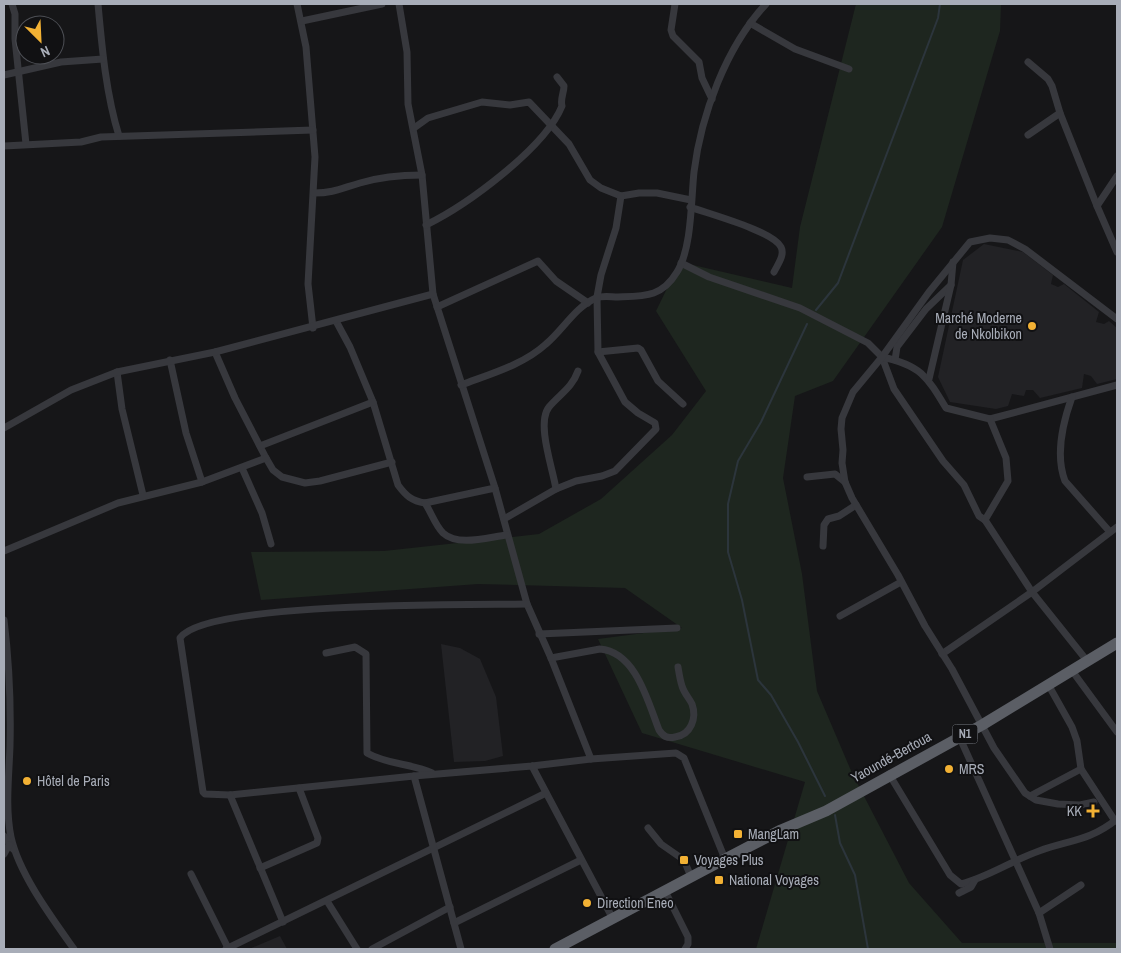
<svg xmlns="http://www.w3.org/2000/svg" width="1121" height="953" font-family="'Archivo Narrow',sans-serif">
  <rect width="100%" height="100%" fill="#161618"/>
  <!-- built -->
  <g fill="#222225">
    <polygon points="984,244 1023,252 1053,275 1051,284 1058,287 1064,284 1099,312 1096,322 1104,324 1109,321 1117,328 1117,379 1097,384 1091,376 1084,374 1082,388 1040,398 1033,390 1026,390 1024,396 1012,394 1008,406 996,409 950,402 938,377 963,260"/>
    <polygon points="441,644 460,648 480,659 496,697 503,756 485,761 454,762"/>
    <polygon points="280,936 287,949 249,949"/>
  </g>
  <!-- green -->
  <polygon fill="#1e261f" points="856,4 1001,4 1000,31 994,51 942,227 833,381 795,396 783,478 802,574 817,691 852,773 909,883 962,943 1117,943 1117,949 756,949 805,782 642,733 598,639 682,628 625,588 478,584 261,600 251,552 384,551 539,534 601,499 672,435 706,391 656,311 680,262 792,288 800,227"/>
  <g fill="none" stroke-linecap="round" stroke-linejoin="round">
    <!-- stream -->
    <g stroke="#2c353c" stroke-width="2">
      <polyline points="816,310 838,283 938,18 940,4"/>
      <polyline points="807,324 761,422 738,461 728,504 728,552 742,600 758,680 771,695 798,742 825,796"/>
      <polyline points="835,815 840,843 855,875 868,949"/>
    </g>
    <!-- minor -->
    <g stroke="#37383d" stroke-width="7">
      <polyline points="12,4 15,14 15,39 26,144"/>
      <path d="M98 4C102 48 106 94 119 136"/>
      <polyline points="297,4 306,47 315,157 308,284 313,328"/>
      <polyline points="399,4 407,52 408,104 422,175 433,294 495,488 527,604 551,658 591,759"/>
      <polyline points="675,4 671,30 673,36 699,62 702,78 712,99"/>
      <polyline points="302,21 382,4"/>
      <polyline points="750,23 795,49 849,69"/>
      <polyline points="1028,62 1048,79 1052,86 1060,113 1097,206"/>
      <polyline points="4,75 61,62 103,59"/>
      <polyline points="414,128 428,118 482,102 510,105 529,102 569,144 590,180 601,188 621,196 639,193 657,193 691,200"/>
      <polyline points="1028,135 1060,113"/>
      <polyline points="4,146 81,142 101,137 313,130"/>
      <polyline points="1117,176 1097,206 1117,252"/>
      <path d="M314 193C334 193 342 188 360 183 380 177 402 175 422 175"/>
      <path d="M690 207C709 214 773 231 781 247 785 255 778 264 774 272"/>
      <path d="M426 225C467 205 545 148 562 106 560 99 564 93 564 86L557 77"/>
      <polyline points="681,263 709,277 800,308 868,343 882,357 894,389 943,461 964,485 979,516 985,520"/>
      <polyline points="437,307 538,261 556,281 588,303"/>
      <path d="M336 321 350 347 373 402 398 485C406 496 412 501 425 503L495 488"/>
      <polyline points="215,352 235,398 266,458 273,470 282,477 305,483 320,481 392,462"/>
      <polyline points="598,352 638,348 641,350 658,381 683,404"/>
      <path d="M882 357C920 365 927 376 946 408L990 419 1117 385"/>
      <polyline points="170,360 186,433 202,482"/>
      <polyline points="895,360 897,347 926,309 951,285"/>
      <polyline points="117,372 122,409 143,495"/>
      <polyline points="929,379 951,285 953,262"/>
      <path d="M461 385C490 374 523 365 546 344 563 330 575 307 596 298 603 295 611 297 618 297 645 296 662 297 677 272 692 248 691 200 694 172 701 115 726 47 766 4"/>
      <path d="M1072 397C1063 422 1055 455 1065 481L1110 532"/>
      <polyline points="990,419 1006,458 1008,481 985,520 1032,592 1088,662"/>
      <polyline points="4,428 71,390 117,372 215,352 433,294"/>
      <polyline points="260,446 373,402"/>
      <polyline points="242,468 262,513 271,544"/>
      <polyline points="807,477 835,474 845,482"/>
      <path d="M556 489C553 469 536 423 549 407 560 394 572 388 578 371"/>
      <path d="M425 503C431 512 435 525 443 533 458 547 489 537 507 535"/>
      <polyline points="504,519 556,489 576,481 602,476 615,471 656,429 655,423 638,413 625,402 598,352 597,297 601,275 616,228 621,196"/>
      <polyline points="823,546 824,525 828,519 839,516 856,505"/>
      <polyline points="4,551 118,503 202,482 266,458"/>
      <polyline points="840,616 901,582"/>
      <path d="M4 620C9 661 11 705 10 746 9 776 5 807 11 837 19 874 52 918 74 949"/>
      <polyline points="539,634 677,628"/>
      <path d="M326 653 355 647 366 654 367 753C388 765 411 763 432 773"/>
      <polyline points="942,654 1032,592 1117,527"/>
      <path d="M551 658 600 649C636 652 648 702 659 730 663 736 667 739 675 737 691 735 697 718 692 704 689 698 684 693 682 686 680 680 679 673 678 667"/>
      <polyline points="1073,672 1117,732"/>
      <polyline points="1049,686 1072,727 1077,741 1081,769 1115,821"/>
      <polyline points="959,736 1039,913 1050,949"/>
      <polyline points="532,766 613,919"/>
      <path d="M889 774 950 875 961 884C988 877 1013 860 1039 851 1069 840 1090 841 1117 819"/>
      <path d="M414 776 230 795 205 794 203 792 180 638C204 601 474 605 527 604"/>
      <polyline points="230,795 283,922"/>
      <polyline points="1030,796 1081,769"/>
      <polyline points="1094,802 1080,805 1058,804 1036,800 1025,793 994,748 952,669 925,626 898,575 852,498 845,482 842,463 843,450 841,429 842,418 853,392 882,357 929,292 970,242 990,238 1008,240 1025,249 1117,319"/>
      <polyline points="648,828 661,844 684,860 691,877"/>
      <polyline points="4,836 13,849"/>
      <polyline points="4,854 9,845"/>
      <polyline points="260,868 317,843 318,838 299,788"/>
      <polyline points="191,874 228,948"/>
      <polyline points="665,891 688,937 688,944 685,949"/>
      <polyline points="959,893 971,887 975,880"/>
      <polyline points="327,901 357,949"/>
      <polyline points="1039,913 1081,885"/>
      <polyline points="454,923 581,860"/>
      <polyline points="226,949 546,793"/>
      <polyline points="372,949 450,907"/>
      <polyline points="461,949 414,776 532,766 591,759 676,753 684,758 725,859"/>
    </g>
    <!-- trunk -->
    <polyline stroke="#5b5e65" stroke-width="11" points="555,949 725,859 781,830 826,811 982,725 1117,643"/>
  </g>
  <!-- markers -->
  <g fill="#f2b134" stroke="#111113" stroke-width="2">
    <circle cx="1032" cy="326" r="5"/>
    <circle cx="949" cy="769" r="5"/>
    <circle cx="27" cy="781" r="5"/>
    <path d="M1090.5 803.5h5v5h5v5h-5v5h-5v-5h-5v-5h5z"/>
    <rect x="733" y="829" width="10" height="10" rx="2.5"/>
    <rect x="679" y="855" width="10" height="10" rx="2.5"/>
    <rect x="714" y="875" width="10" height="10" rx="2.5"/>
    <circle cx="587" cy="903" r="5"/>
  </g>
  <g text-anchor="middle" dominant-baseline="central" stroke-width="4" stroke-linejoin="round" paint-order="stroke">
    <!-- shield labels -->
    <rect fill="#111113" stroke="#7b7e86" stroke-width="1" x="952.5" y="724.5" width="25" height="19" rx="4"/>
    <g font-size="12" font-weight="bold" fill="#a8adb8">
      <text x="965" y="734">N1</text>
    </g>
    <!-- poi labels -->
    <g font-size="14" fill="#a8adb8" stroke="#111113" text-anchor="start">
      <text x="1022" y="318" text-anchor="end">Marché Moderne<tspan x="1022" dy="16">de Nkolbikon</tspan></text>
      <text x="959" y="769">MRS</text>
      <text x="37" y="781">Hôtel de Paris</text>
      <text x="1082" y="811" text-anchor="end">KK</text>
      <text x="748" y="834">MangLam</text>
      <text x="694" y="860">Voyages Plus</text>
      <text x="729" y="880">National Voyages</text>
      <text x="597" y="903">Direction Eneo</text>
    </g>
    <!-- street labels -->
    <g font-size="14" fill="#a8adb8" stroke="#111113">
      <text transform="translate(891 757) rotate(-29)">Yaoundé-Bertoua</text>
    </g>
  </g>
  <!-- border -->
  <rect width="1121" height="953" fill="none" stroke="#a8adb8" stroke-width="10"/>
  <!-- north arrow -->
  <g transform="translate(40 40) rotate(156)"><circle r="24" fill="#111113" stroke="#4d4f55"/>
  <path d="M0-4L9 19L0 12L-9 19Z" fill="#f2b134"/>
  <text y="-8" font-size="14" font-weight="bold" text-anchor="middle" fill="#a8adb8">N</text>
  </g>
</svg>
